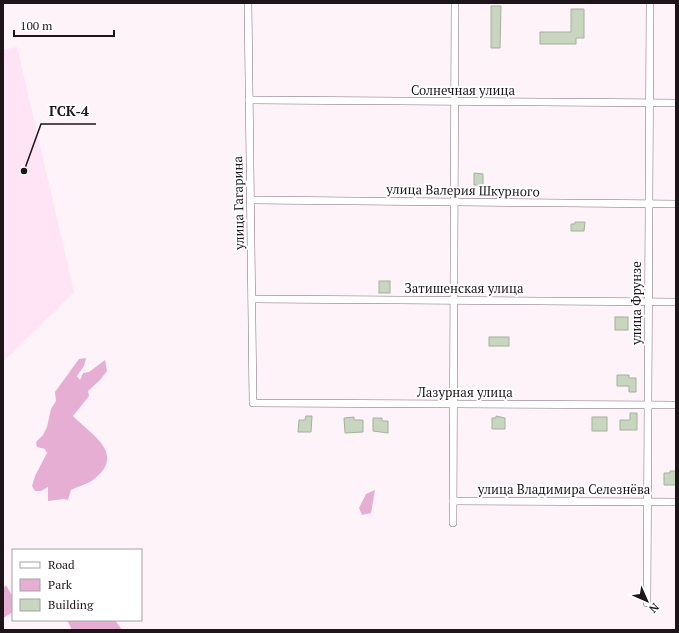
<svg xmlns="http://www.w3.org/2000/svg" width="679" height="633" font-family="'PT Serif',serif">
  <rect width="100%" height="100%" fill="#fdf3f9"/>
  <!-- built -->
  <polygon fill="#fee4f4" points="17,47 74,292 3,362 3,50"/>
  <!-- green -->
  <g fill="#e7aed4">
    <path d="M86 358 84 366 77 376 80 380 83 373 89 372 105 360 107 371 100 380 88 391 89 396 73 416C90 434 128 454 93 480 86 485 78 486 71 490L68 500 64 499 48 501V487L41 491H35L32 486 35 476 47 453 45 449 37 447 36 442 43 435 47 427 51 409 56 401 55 392 79 359Z"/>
    <polygon points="375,490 371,513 362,515 359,508 366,494"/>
    <polygon points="6,585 13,597 13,612 3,618 3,589"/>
    <polygon points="67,620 115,620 122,630 72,630"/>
  </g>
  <!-- building -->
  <g fill="#c8d6c0" stroke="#a3b29c">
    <polygon points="491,6 501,6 500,48 491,48"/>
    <polygon points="571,9 584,9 584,38 576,38 576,44 540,44 540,32 571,32"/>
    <polygon points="474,173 483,174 483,185 474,185"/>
    <polygon points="575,222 585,222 584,231 571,231 571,224 575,224"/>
    <rect x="379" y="281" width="11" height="12"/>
    <rect x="615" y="317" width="13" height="13"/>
    <rect x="489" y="337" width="20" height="9"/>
    <polygon points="617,375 629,375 629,378 636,378 636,392 629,392 629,386 617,386"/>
    <polygon points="630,413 637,413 637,430 620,430 620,420 630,420"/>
    <polygon points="306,416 312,416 311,432 298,432 299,420 305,420"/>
    <polygon points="496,416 505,418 505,429 492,429 492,418 496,418"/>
    <polygon points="354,417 354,420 363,420 363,432 345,433 344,418"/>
    <rect x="592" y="417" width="15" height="14"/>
    <polygon points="373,418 382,418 382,421 388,421 388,433 373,431"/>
    <polygon points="670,471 676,471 676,485 664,485 664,473 670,473"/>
  </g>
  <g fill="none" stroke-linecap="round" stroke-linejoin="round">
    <!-- minor casing -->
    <g stroke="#806a78" stroke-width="8">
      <g id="minor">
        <polyline points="248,3 253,403 676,405"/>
        <polyline points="249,100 676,103"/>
        <polyline points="250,200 676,204"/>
        <polyline points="252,299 676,302"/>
        <polyline points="453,501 676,502"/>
        <polyline points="453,523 455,3"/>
        <polyline points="647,603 650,3"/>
      </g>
    </g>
    <!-- minor -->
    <use href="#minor" stroke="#fff" stroke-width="7"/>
  </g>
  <g text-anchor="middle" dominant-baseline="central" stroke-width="4" stroke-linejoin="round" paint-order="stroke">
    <!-- street labels -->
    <g font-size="13" fill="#1d151a" stroke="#fff">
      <text x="463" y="90">Солнечная улица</text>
      <text transform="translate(463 190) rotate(1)">улица Валерия Шкурного</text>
      <text transform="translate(238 203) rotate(-91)">улица Гагарина</text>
      <text x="464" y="288">Затишенская улица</text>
      <text transform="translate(636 303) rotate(-90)">улица Фрунзе</text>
      <text x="465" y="392">Лазурная улица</text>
      <text x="564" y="489">улица Владимира Селезнёва</text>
    </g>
  </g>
  <!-- callouts -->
  <path fill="none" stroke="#1d151a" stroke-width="1.5" d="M24 171L41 124H96"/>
  <circle fill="#1d151a" stroke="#fff" stroke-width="1.5" cx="24" cy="171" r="4"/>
  <g font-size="14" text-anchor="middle" font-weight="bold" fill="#1d151a" stroke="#fff" stroke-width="4" stroke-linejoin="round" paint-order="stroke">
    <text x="69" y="116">ГСК-4</text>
  </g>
  <!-- border -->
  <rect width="679" height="633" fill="none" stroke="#1d151a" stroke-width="8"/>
  <!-- legend -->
  <rect x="12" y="549" width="130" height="72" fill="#ffffff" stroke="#a5a1a3"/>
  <rect x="20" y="562" width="20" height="6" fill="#ffffff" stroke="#a5a1a3"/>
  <text x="48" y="569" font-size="12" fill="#1d151a">Road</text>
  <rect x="20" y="579" width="20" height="12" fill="#e7aed4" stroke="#a5a1a3"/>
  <text x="48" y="589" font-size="12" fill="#1d151a">Park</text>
  <rect x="20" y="599" width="20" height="12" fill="#c8d6c0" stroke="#a5a1a3"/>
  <text x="48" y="609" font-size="12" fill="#1d151a">Building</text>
  <!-- north arrow -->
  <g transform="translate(647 601) rotate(135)" stroke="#ffffff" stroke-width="3" paint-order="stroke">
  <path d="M0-3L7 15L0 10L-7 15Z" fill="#1d151a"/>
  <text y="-6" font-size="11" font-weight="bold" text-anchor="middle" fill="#1d151a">N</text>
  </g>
  <!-- scale -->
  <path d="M14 30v6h100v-6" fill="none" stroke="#1d151a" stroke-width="2"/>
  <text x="20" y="30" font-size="12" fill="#1d151a" stroke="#ffffff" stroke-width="3" paint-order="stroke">100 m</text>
</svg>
